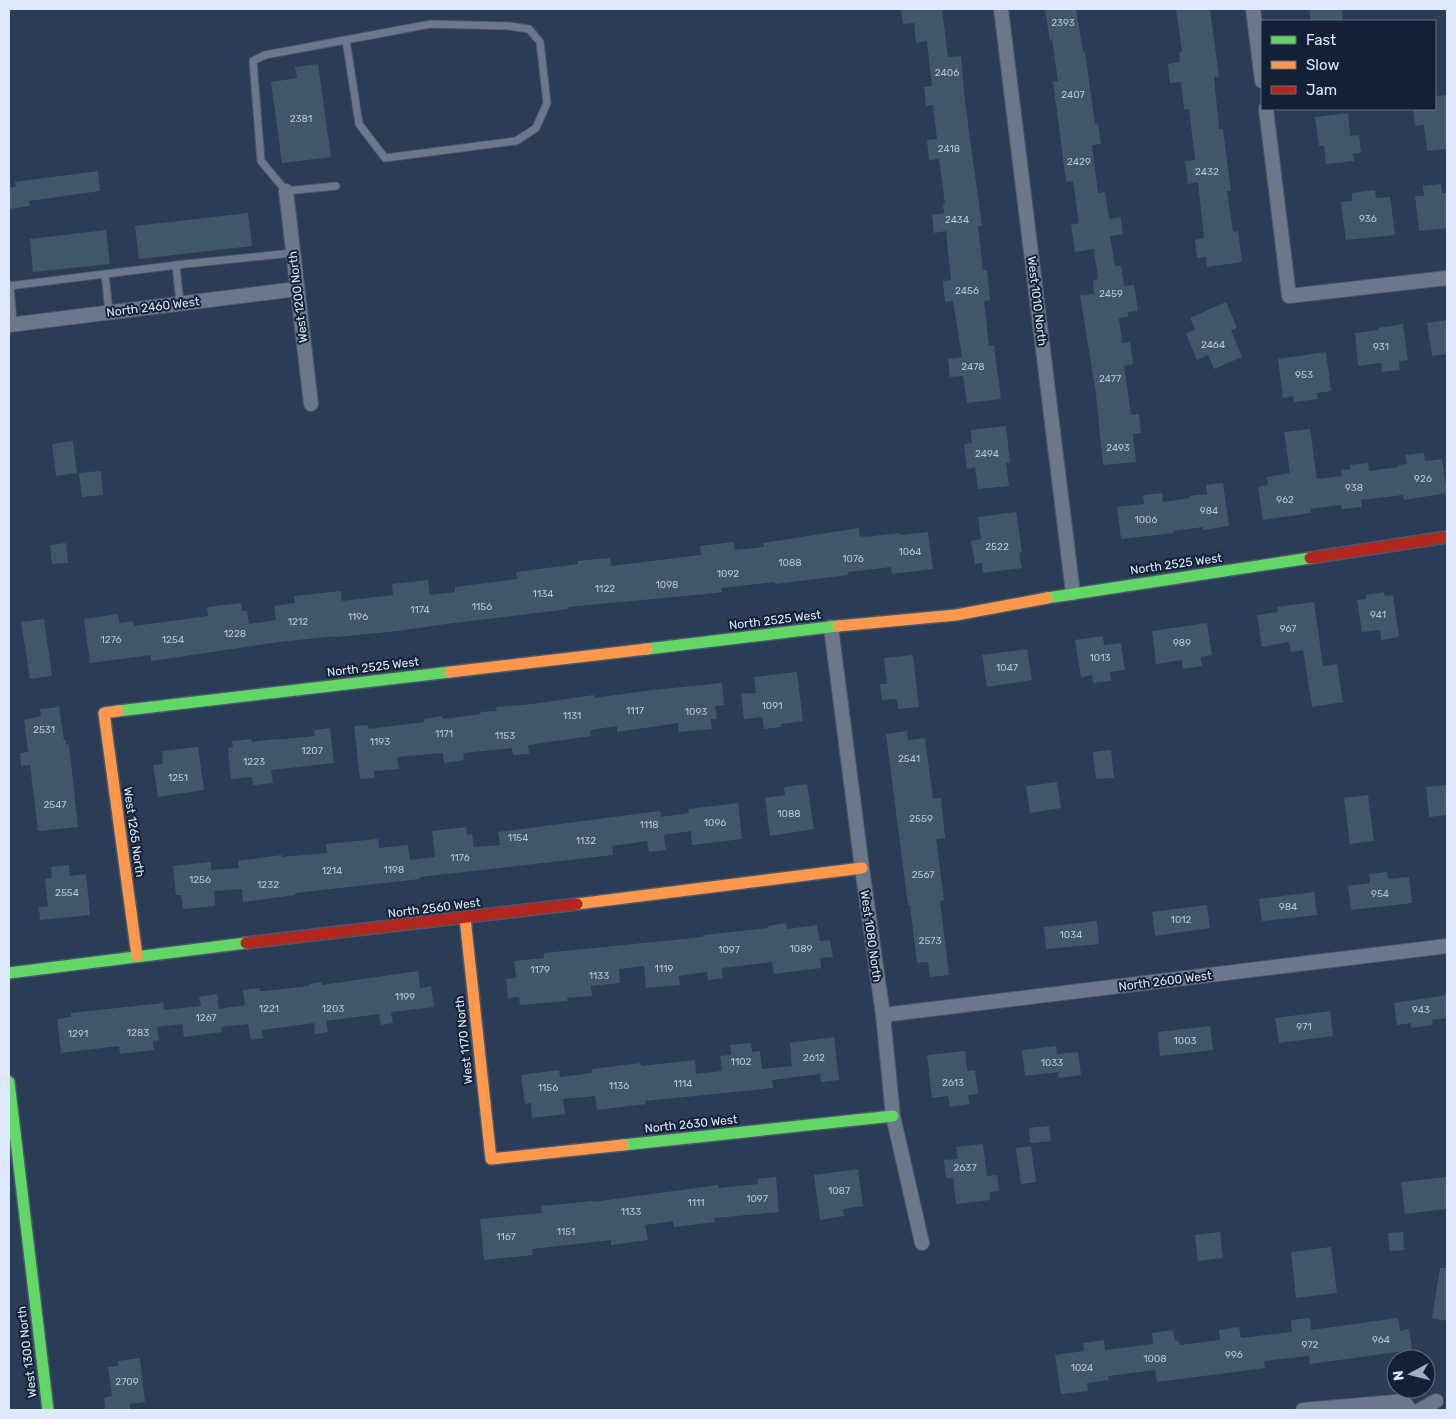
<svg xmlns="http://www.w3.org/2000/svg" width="1456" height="1419" font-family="Rubik,sans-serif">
  <rect width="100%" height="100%" fill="#2b3c57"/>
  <!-- building -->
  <g fill="#42566a">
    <polygon points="901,9 942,9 948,57 961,56 965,102 982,226 978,226 983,270 987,270 990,300 984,301 989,346 994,345 1001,399 967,403 963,376 950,377 948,359 962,357 953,301 945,302 943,281 951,280 946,231 934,233 932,215 944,213 943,204 945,204 939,159 929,160 927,140 937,139 933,105 926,106 924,87 932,86 927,41 916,43 914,23 903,24"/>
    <polygon points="1045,9 1076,9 1083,52 1085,52 1095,125 1098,124 1101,144 1092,145 1098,193 1105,192 1109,219 1121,217 1123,234 1110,236 1115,266 1121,266 1124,286 1134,285 1138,311 1128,312 1128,317 1119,318 1122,343 1130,342 1133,364 1124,366 1131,415 1139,414 1141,433 1133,434 1136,462 1103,465 1096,395 1080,295 1094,294 1093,280 1098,279 1094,249 1075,252 1071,225 1079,223 1073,181 1066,182 1053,81 1058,81 1052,40 1050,41"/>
    <polygon points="1176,9 1210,9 1219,77 1214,77 1219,129 1223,129 1231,191 1227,191 1233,232 1238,231 1242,262 1207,267 1206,257 1197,258 1195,240 1204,238 1198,182 1188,184 1185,161 1195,160 1189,109 1184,109 1181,82 1170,83 1168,64 1180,62 1179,52 1182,51"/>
    <polygon points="1309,9 1342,9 1343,21 1311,21"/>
    <polygon points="318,64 331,157 282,163 271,82 297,78 295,67"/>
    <polygon points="1447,95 1447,149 1427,151 1424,125 1415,126 1413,109 1435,109 1435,96"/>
    <polygon points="1348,113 1350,136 1359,135 1361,153 1353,154 1354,161 1326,164 1324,146 1319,146 1315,117"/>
    <polygon points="98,171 100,191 29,201 30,206 9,209 9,188 16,187 15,182"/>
    <polygon points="1441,184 1442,193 1447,193 1447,228 1419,231 1415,196 1424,196 1423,186"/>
    <polygon points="1375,190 1376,198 1390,197 1395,235 1346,240 1341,202 1352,201 1352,193"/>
    <polygon points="248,213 252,246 139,259 135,226"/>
    <polygon points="106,230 110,264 33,272 30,239"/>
    <polygon points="1226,302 1237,328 1231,330 1242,357 1214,369 1208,355 1197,360 1186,334 1195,329 1190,318"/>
    <polygon points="1447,320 1447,354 1432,356 1427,323"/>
    <polygon points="1403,324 1408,360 1399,361 1400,370 1382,372 1381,363 1358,366 1355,333 1378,330 1378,328"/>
    <polygon points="1326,352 1331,391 1317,393 1318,399 1294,402 1293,396 1283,398 1278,359"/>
    <polygon points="1006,426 1010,463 1006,463 1009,486 978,489 975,467 967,469 964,444 972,443 971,430"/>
    <polygon points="1310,429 1317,479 1342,476 1341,470 1351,469 1350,465 1368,463 1369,471 1398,467 1398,465 1407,464 1405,455 1424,453 1425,461 1442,459 1447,493 1404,500 1403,495 1361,500 1362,507 1342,509 1341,505 1310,509 1311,513 1263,520 1258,487 1268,485 1267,477 1290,473 1284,432"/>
    <polygon points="73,441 77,473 56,476 52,444"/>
    <polygon points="101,471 103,495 82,497 79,473"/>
    <polygon points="1223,483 1229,526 1203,530 1203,527 1174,531 1174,533 1121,539 1117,507 1144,504 1143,495 1162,493 1163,502 1190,498 1190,496 1207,494 1206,485"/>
    <polygon points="1016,512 1022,552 1019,553 1022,568 983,573 982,563 975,564 971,541 981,539 978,517"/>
    <polygon points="859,528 860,537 865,536 865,537 899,533 900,535 928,532 933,569 892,574 891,567 848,572 848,575 775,584 775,582 721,588 722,592 706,594 568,607 569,609 446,624 398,631 336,637 335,636 279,642 151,661 151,655 90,663 84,619 118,614 119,623 133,621 134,626 208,616 207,607 241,603 242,611 247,611 249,624 276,620 274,606 295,603 294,596 341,591 342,601 393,595 392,584 428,580 430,595 455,592 455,587 517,579 516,572 578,564 577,561 610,558 611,566 701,555 700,546 734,542 735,550 764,547 763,543"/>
    <polygon points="66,543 68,563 52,564 50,545"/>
    <polygon points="1384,592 1385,596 1393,595 1399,637 1381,640 1380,630 1362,632 1357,600 1366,599 1366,595"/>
    <polygon points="1314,602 1323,666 1337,664 1343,702 1312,707 1303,650 1291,652 1289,642 1262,647 1257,615 1278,612 1277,607"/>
    <polygon points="44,619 52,676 30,679 21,622"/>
    <polygon points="1207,623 1212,655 1201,657 1202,666 1183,669 1182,660 1156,664 1152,631"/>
    <polygon points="1103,636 1104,645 1121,643 1125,670 1110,672 1111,681 1093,683 1092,675 1081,677 1075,640"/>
    <polygon points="1027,649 1032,680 987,687 982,655"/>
    <polygon points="913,655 919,707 898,709 897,699 882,700 880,684 887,684 884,658"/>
    <polygon points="797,672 803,721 781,724 781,727 764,729 762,717 744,719 741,694 756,693 754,677"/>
    <polygon points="722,683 724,705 715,706 717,719 711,719 712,729 679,732 678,723 617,732 617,726 590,730 591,736 528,745 529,754 513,755 512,748 463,753 464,760 444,763 443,753 397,757 399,769 374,771 375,778 360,779 354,726 368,725 369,729 424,722 424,719 442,716 443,719 481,714 480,712 497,711 496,707 532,704 594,695 594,698 653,690"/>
    <polygon points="59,707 64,740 66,740 66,745 69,744 78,827 38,831 30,765 21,766 20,753 28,752 24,720 41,716 40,709"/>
    <polygon points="330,728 334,763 271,770 273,783 253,785 252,777 231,779 228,748 233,747 232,741 251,739 252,742 275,739 275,740 315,736 314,730"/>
    <polygon points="907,731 908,740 925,738 933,799 941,798 945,838 936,839 944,900 940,901 949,975 930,977 928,962 917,963 910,905 908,905 886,734"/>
    <polygon points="198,747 204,790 158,797 153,765 163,764 162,751"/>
    <polygon points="1111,750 1114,778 1096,779 1093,752"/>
    <polygon points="1057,782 1061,808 1030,813 1026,786"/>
    <polygon points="807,784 814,829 770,836 765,798 785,795 784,787"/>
    <polygon points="1447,785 1447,815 1429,817 1426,787"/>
    <polygon points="1368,795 1374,841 1350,844 1344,798"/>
    <polygon points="738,803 742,839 692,845 691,831 664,835 666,850 649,852 647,841 612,846 613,855 420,877 420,879 295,893 295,895 243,902 242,889 214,891 215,906 183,909 181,895 176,895 173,866 211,862 211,870 239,868 238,861 282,855 282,857 327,853 326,844 378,839 379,848 408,845 410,860 435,857 432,831 466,827 467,835 472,834 474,847 500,845 498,832 660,811 661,817 689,813 688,809"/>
    <polygon points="69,865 70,876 86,874 90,915 40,920 39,907 48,906 45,879 52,878 51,867"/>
    <polygon points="1387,872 1388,879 1409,877 1412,903 1351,910 1348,886 1370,883 1369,874"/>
    <polygon points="1314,892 1317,915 1262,921 1259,899"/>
    <polygon points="1207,905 1210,928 1155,936 1152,912"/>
    <polygon points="1097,921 1099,944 1046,949 1044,927"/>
    <polygon points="786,923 787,929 817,925 820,941 830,940 833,957 820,958 821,968 774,974 772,962 722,968 723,978 708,980 707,972 679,976 680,985 646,988 644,966 619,969 620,983 591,986 592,996 567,998 568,1001 520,1005 519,997 508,998 506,979 516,978 514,961 544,958 544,953 703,937 703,935 768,928 768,926"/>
    <polygon points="418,971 420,988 431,986 434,1007 391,1012 393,1023 381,1025 379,1014 326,1021 328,1032 315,1034 314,1023 262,1030 263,1038 251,1040 248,1024 221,1027 222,1032 184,1037 182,1024 157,1027 159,1040 153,1041 154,1050 120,1054 119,1046 61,1053 57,1019 71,1017 71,1013 163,1003 164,1010 201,1006 199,997 217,994 219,1009 245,1005 243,990 259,988 260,991 264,991 309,986 309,984 321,982 322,985"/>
    <polygon points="1447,995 1447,1018 1432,1020 1433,1025 1411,1028 1411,1023 1397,1025 1394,1003"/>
    <polygon points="1330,1011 1333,1036 1279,1043 1275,1018"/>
    <polygon points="1210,1026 1213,1050 1160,1056 1158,1032"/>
    <polygon points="834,1037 839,1080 821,1082 820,1074 772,1080 773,1088 645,1101 646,1104 597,1110 595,1096 563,1099 565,1114 532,1118 531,1103 525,1104 521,1075 559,1070 560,1077 592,1073 592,1069 641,1063 641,1066 695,1060 696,1074 722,1071 720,1056 731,1055 730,1045 751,1043 752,1052 760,1051 762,1069 792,1066 790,1043"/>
    <polygon points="1056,1046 1057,1054 1078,1052 1081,1075 1059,1078 1058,1072 1025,1076 1022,1050"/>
    <polygon points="965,1051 967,1071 975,1070 978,1094 968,1095 969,1104 950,1107 948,1096 932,1098 927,1055"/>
    <polygon points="1049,1126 1051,1141 1030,1143 1029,1128"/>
    <polygon points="983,1144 987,1176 997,1175 999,1191 990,1192 990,1200 956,1204 953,1178 946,1178 944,1160 958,1159 956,1147"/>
    <polygon points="1031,1146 1036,1182 1021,1184 1016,1148"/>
    <polygon points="858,1169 863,1206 843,1209 844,1216 820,1220 814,1175"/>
    <polygon points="776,1177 779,1212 714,1218 715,1222 674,1227 673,1221 645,1225 648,1240 611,1245 611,1240 532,1249 533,1255 484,1260 480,1219 542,1213 541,1206 593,1201 593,1202 718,1185 719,1188 758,1184 758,1179"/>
    <polygon points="1447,1177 1447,1209 1405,1214 1401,1182"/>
    <polygon points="1220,1232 1223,1258 1198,1261 1195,1235"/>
    <polygon points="1403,1232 1404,1250 1390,1251 1388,1233"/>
    <polygon points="1331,1247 1337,1293 1296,1298 1291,1252"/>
    <polygon points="1440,1268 1447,1268 1447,1321 1432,1318"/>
    <polygon points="1310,1318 1311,1330 1398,1318 1400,1331 1409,1329 1412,1350 1310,1364 1309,1356 1264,1361 1265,1368 1157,1382 1155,1370 1108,1376 1109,1380 1087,1383 1088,1391 1061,1394 1055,1355 1084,1351 1083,1343 1104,1340 1105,1350 1153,1344 1152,1333 1173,1330 1175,1341 1179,1341 1180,1345 1220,1340 1219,1330 1239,1327 1241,1338 1292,1332 1291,1320"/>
    <polygon points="140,1358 145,1402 130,1404 130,1410 105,1410 104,1398 112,1396 108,1367 118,1366 118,1361"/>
  </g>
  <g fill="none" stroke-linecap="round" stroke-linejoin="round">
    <!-- lane casing -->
    <g stroke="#4a586c" stroke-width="9">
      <g id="lane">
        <polyline points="336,186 286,191 261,161 253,61 265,55 431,24 509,26 529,29 540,42 547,103 536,128 516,141 385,158 359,124 346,40"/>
        <polyline points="176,265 180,303"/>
        <polyline points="105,274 109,312"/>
        <polyline points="10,285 13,324"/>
        <polyline points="9,286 185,264 293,253"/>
      </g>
    </g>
    <!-- street casing -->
    <g stroke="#4a586c" stroke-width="16">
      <g id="street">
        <polyline points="1001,9 1073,593"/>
        <polyline points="1253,9 1262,81"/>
        <polyline points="1266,109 1289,296 1447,278"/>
        <polyline points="286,191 311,404"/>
        <polyline points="9,325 297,289"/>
        <polyline points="831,627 862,868 883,1015 893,1116 922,1243"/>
        <polyline points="883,1015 1447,946"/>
        <polyline points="1303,1410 1395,1402 1404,1402 1410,1410"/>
        <polyline points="1420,1410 1436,1401"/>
      </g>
    </g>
    <!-- fast casing -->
    <g stroke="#4a586c" stroke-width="14">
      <g id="fast">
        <polyline points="1047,598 1310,558"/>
        <polyline points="647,649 838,626"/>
        <polyline points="118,711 450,672"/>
        <polyline points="9,973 246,943"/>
        <polyline points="9,1082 48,1410"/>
        <polyline points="623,1145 893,1116"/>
      </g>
    </g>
    <!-- slow casing -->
    <g stroke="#4a586c" stroke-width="14">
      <g id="slow">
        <polyline points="838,626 956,615 1047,598"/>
        <polyline points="450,672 647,649"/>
        <polyline points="118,711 104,713 137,956"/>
        <polyline points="577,904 862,868"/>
        <polyline points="465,918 491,1159 623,1145"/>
      </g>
    </g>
    <!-- jam casing -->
    <g stroke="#4a586c" stroke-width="14">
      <g id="jam">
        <polyline points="1310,558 1447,537"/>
        <polyline points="246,943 577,904"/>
      </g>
    </g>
    <!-- lane -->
    <use href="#lane" stroke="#6b788c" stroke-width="7"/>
    <!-- street -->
    <use href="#street" stroke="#6b788c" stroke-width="14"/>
    <!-- fast -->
    <use href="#fast" stroke="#63d668" stroke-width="11"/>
    <!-- slow -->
    <use href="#slow" stroke="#ff974d" stroke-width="11"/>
    <!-- jam -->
    <use href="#jam" stroke="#b3261e" stroke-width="11"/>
  </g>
  <g text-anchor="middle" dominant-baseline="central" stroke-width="4" stroke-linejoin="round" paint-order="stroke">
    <!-- number labels -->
    <g font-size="10" fill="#b6c4d7">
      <text x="1063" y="23">2393</text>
      <text x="947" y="73">2406</text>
      <text x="1073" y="95">2407</text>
      <text x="301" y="119">2381</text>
      <text x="949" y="149">2418</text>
      <text x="1079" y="162">2429</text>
      <text x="1207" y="172">2432</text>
      <text x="1368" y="219">936</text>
      <text x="957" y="220">2434</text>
      <text x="967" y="291">2456</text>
      <text x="1111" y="294">2459</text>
      <text x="1213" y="345">2464</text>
      <text x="1381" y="347">931</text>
      <text x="973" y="367">2478</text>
      <text x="1304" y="375">953</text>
      <text x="1110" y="379">2477</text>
      <text x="1118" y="448">2493</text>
      <text x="987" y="454">2494</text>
      <text x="1423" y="479">926</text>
      <text x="1354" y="488">938</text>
      <text x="1285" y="500">962</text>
      <text x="1209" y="511">984</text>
      <text x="1146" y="520">1006</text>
      <text x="997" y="547">2522</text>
      <text x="910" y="552">1064</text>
      <text x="853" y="559">1076</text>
      <text x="790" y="563">1088</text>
      <text x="728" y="574">1092</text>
      <text x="667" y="585">1098</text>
      <text x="605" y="589">1122</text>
      <text x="543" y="594">1134</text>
      <text x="482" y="607">1156</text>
      <text x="420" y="610">1174</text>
      <text x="1378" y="615">941</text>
      <text x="358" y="617">1196</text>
      <text x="298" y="622">1212</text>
      <text x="1288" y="629">967</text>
      <text x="235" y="634">1228</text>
      <text x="111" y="640">1276</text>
      <text x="173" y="640">1254</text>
      <text x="1182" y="643">989</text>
      <text x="1100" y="658">1013</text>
      <text x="1007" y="668">1047</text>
      <text x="772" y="706">1091</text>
      <text x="635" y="711">1117</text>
      <text x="696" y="712">1093</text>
      <text x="572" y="716">1131</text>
      <text x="44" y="730">2531</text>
      <text x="444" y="734">1171</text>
      <text x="505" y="736">1153</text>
      <text x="380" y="742">1193</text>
      <text x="312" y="751">1207</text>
      <text x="909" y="759">2541</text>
      <text x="254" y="762">1223</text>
      <text x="178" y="778">1251</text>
      <text x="55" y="805">2547</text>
      <text x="789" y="814">1088</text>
      <text x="921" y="819">2559</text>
      <text x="715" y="823">1096</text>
      <text x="649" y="825">1118</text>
      <text x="518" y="838">1154</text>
      <text x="586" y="841">1132</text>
      <text x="460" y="858">1176</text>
      <text x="394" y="870">1198</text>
      <text x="332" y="871">1214</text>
      <text x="923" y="875">2567</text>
      <text x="200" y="880">1256</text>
      <text x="268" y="885">1232</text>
      <text x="67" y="893">2554</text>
      <text x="1380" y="894">954</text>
      <text x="1288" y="907">984</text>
      <text x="1181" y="920">1012</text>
      <text x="1071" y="935">1034</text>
      <text x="930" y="941">2573</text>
      <text x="801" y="949">1089</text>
      <text x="729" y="950">1097</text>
      <text x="664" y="969">1119</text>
      <text x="540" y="970">1179</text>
      <text x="599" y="976">1133</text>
      <text x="405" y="997">1199</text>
      <text x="269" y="1009">1221</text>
      <text x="333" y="1009">1203</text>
      <text x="1421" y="1010">943</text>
      <text x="206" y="1018">1267</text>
      <text x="1304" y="1027">971</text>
      <text x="138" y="1033">1283</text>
      <text x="78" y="1034">1291</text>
      <text x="1185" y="1041">1003</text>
      <text x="814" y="1058">2612</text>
      <text x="741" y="1062">1102</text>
      <text x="1052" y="1063">1033</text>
      <text x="953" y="1083">2613</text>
      <text x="683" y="1084">1114</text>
      <text x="619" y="1086">1136</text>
      <text x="548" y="1088">1156</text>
      <text x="965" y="1168">2637</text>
      <text x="839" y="1191">1087</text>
      <text x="757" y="1199">1097</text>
      <text x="696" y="1203">1111</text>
      <text x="631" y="1212">1133</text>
      <text x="566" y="1232">1151</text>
      <text x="506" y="1237">1167</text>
      <text x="1381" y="1340">964</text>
      <text x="1310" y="1345">972</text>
      <text x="1234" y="1355">996</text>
      <text x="1155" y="1359">1008</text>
      <text x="1082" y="1368">1024</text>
      <text x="127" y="1382">2709</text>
    </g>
    <!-- street labels -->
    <g font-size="12" fill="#dde9fb" stroke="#132137">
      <text transform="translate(298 297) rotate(-97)">West 1200 North</text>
      <text transform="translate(1037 301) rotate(83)">West 1010 North</text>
      <text transform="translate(153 307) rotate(-7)">North 2460 West</text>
      <text transform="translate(1176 564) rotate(-8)">North 2525 West</text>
      <text transform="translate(775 620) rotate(-7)">North 2525 West</text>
      <text transform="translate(373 667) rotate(-7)">North 2525 West</text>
      <text transform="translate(134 832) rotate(82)">West 1265 North</text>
      <text transform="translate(434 908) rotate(-7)">North 2560 West</text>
      <text transform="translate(871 936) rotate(82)">West 1080 North</text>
      <text transform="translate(1165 981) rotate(-7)">North 2600 West</text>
      <text transform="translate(464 1040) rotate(-96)">West 1170 North</text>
      <text transform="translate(691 1124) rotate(-6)">North 2630 West</text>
      <text transform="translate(27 1352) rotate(-97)">West 1300 North</text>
    </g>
  </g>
  <!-- border -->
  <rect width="1456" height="1419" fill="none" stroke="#dde9fb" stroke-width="20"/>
  <!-- legend -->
  <rect x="1261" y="20" width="175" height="90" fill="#132137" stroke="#647185"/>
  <rect x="1271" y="36" width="25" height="8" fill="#63d668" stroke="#647185"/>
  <text x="1306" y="45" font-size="15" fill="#dde9fb">Fast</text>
  <rect x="1271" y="61" width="25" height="8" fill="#ff974d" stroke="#647185"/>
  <text x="1306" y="70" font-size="15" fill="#dde9fb">Slow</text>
  <rect x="1271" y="86" width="25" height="8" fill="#b3261e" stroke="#647185"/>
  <text x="1306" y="95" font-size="15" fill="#dde9fb">Jam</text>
  <!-- north arrow -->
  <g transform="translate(1411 1374) rotate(263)"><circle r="24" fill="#132137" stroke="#647185"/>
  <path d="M0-4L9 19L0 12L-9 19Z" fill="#9facc2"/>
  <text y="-8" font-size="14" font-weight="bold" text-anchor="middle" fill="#dde9fb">N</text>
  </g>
</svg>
